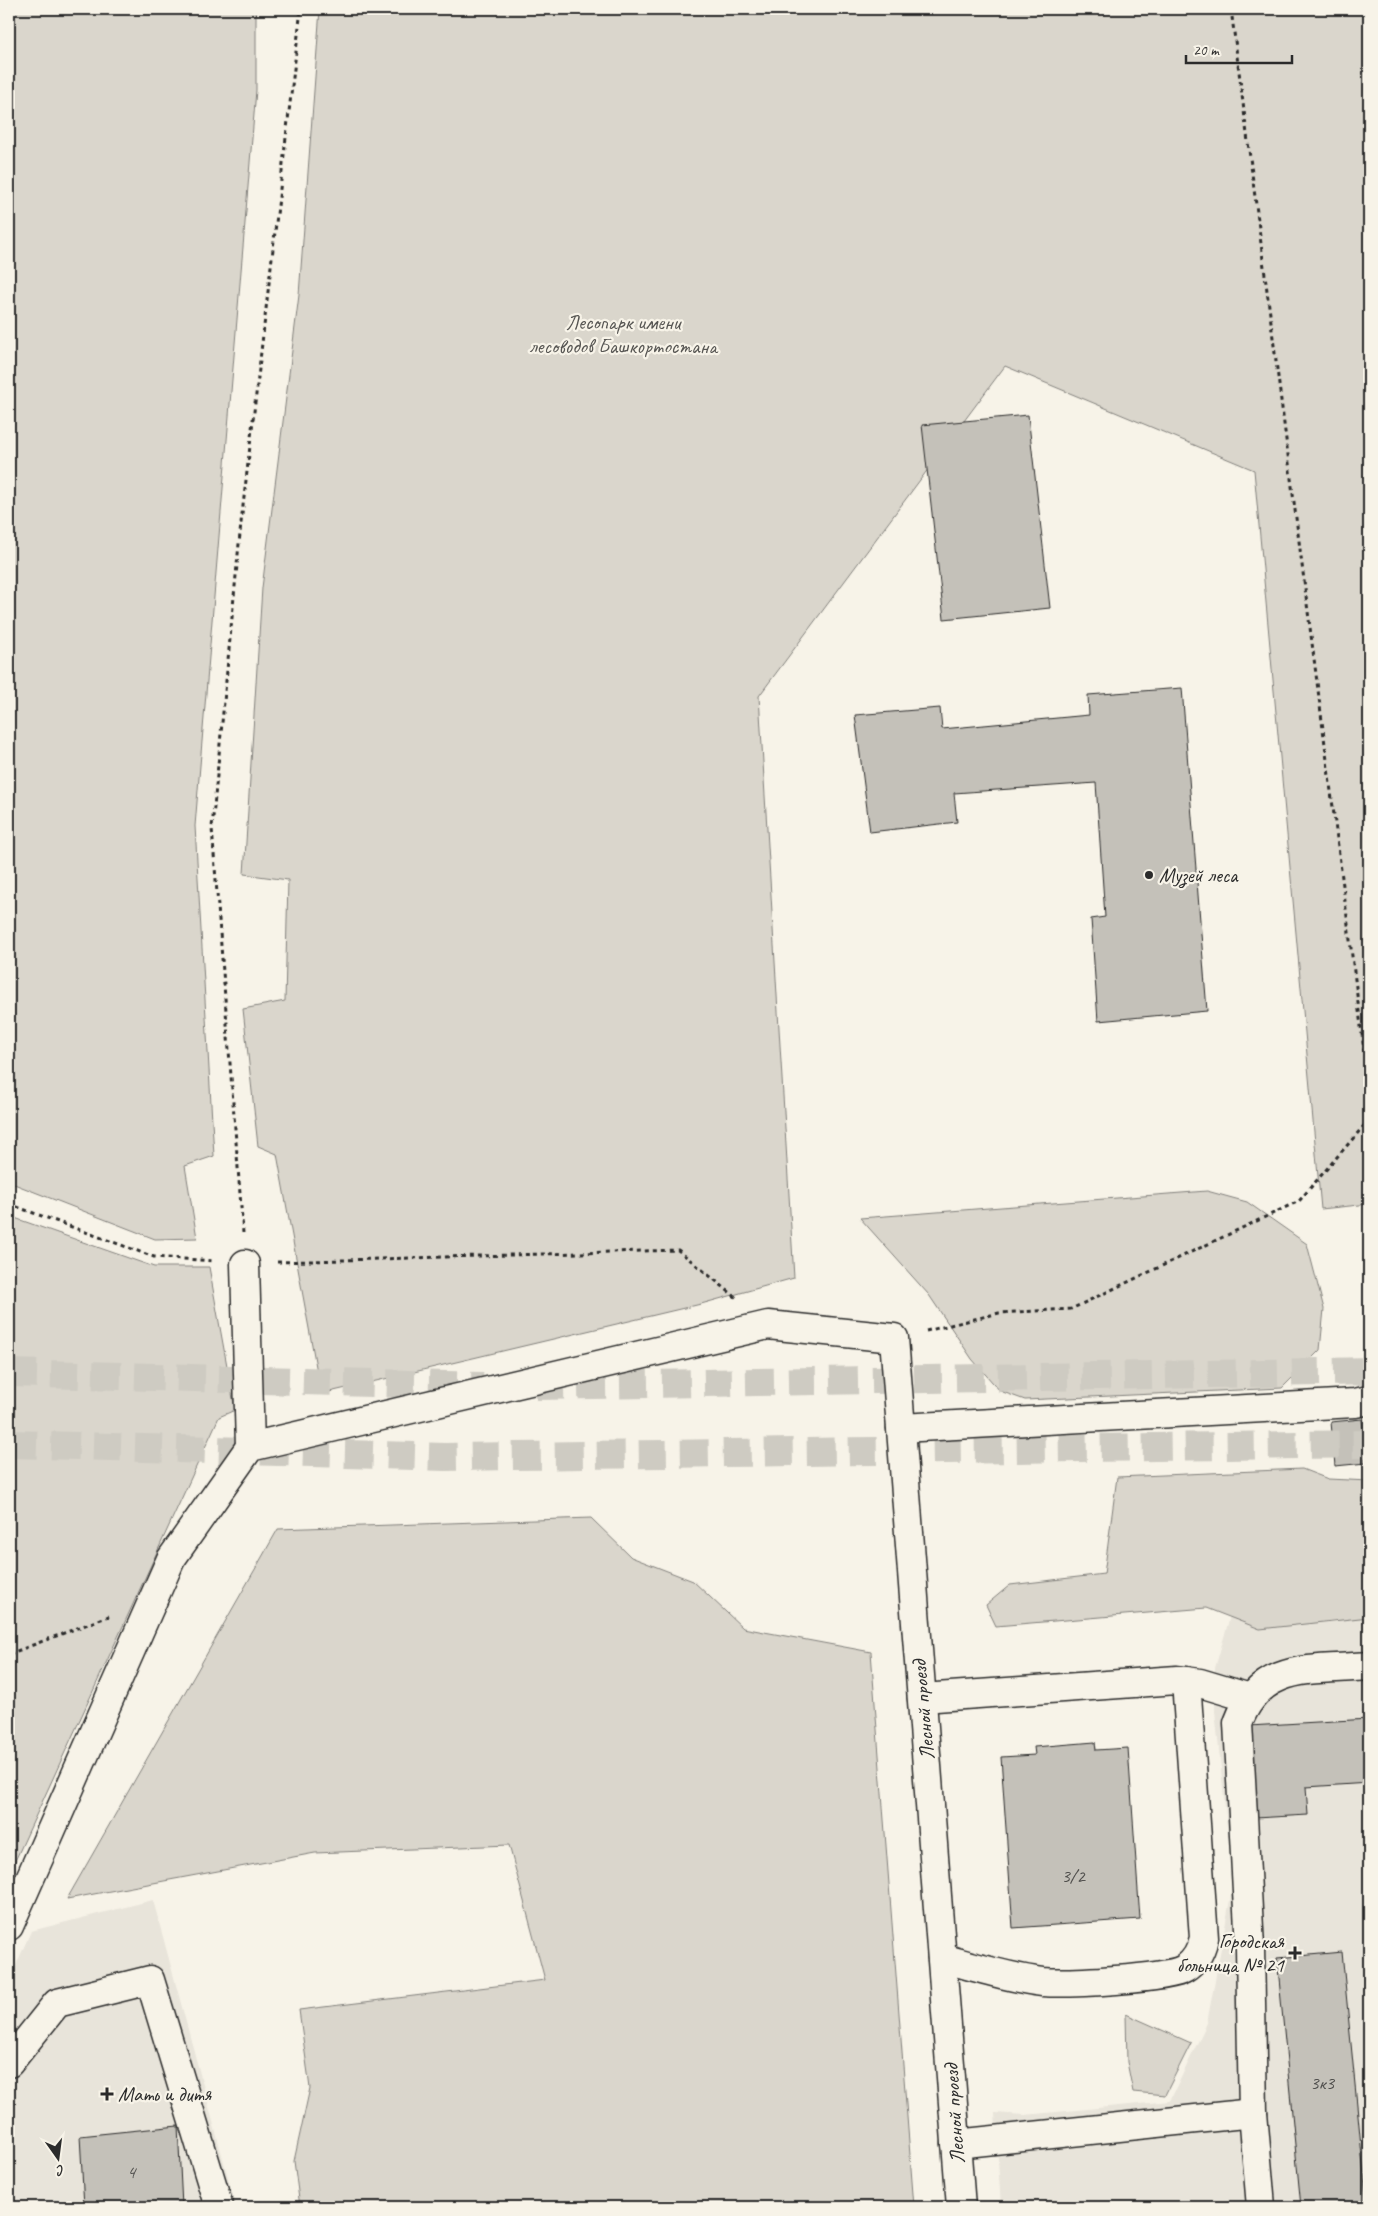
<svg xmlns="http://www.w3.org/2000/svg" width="1378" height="2216" font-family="Caveat,sans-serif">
  <rect width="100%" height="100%" fill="#f7f3e8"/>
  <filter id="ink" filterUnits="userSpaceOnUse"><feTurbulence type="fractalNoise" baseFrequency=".02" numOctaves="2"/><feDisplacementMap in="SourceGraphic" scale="10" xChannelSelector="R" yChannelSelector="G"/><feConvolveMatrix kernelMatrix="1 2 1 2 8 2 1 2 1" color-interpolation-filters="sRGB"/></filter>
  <g filter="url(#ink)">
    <!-- built -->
    <g fill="#e8e4da">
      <polygon points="1369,1574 1369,2207 1001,2207 995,2113 1025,2115 1170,2101 1207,2023 1233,1884 1215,1711 1215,1668 1238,1589"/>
      <polygon points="153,1900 236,2207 9,2207 9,1981 31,1931"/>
    </g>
    <!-- green -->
    <g fill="#dad6cc" stroke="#82807c">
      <polygon points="9,9 256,9 256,90 195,826 214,1156 185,1166 197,1238 155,1239 9,1182"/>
      <polygon points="320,9 1369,9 1369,1204 1321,1209 1254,470 1005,366 759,696 794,1278 701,1304 321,1394 277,1154 258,1146 243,1009 285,1001 288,880 244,874 262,588 299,295"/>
      <polygon points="1207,1191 1247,1202 1307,1244 1324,1309 1320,1350 1282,1388 1025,1400 1000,1391 972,1359 929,1295 860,1218"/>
      <polygon points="9,1216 154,1267 209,1267 235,1410 219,1417 9,1874"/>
      <polygon points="1302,1469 1328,1479 1369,1481 1369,1617 1260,1629 1206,1608 996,1626 986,1605 1010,1585 1104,1574 1117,1477"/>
      <polygon points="591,1518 631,1557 693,1581 743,1628 871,1652 914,2207 300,2207 294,2161 310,2088 299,2010 545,1980 509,1845 315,1853 67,1899 278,1529"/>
      <polygon points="1126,2014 1191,2043 1165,2095 1133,2092 1127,2062"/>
    </g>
    <!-- building -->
    <g fill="#c4c1b9" stroke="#2b2b2b">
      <polygon points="1028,415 1050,608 944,619 922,425"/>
      <polygon points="1182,688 1207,1011 1098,1021 1091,919 1105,917 1096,783 954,793 957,822 870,832 855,715 940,708 942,729 1089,715 1088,695"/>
      <polygon points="1362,1419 1366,1463 1335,1466 1331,1422"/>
      <polygon points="1369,1719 1369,1783 1306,1787 1308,1815 1255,1818 1249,1726"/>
      <polygon points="1095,1742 1096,1750 1128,1748 1140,1919 1013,1928 1001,1757 1035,1755 1034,1747"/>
      <polygon points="1342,1952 1367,2207 1301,2207 1277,1958"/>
      <polygon points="178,2126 182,2207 84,2207 80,2136"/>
    </g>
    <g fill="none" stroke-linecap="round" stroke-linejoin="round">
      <!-- major-tunnel -->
      <g stroke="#cecbc2" stroke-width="28" stroke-dasharray="28 14" stroke-linecap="butt">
        <polyline points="9,1373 483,1386"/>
        <polyline points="536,1386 1369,1371"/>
        <polyline points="9,1444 445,1457 1369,1444"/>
      </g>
      <!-- minor casing -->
      <g stroke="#2b2b2b" stroke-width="31">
        <g id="minor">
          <polyline points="245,1264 250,1447"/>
          <polyline points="901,1428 1355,1403 1369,1400"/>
          <polyline points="922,1698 1177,1680 1200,1683 1250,1698"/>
          <polyline points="9,1926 171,1559 250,1447 768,1325 894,1338 961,2207"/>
          <path d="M942 1958C975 1967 1010 1978 1043 1982 1065 1984 1168 1979 1184 1969 1196 1962 1201 1951 1204 1938L1186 1681"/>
          <polyline points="9,2063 57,2003 150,1980 219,2207"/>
          <path d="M1253 2113 1250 1947 1238 1723C1261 1661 1313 1671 1369 1666"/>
          <polyline points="956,2144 1253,2113 1261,2207"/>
        </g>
      </g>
      <!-- path -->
      <g stroke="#2b2b2b" stroke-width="3" stroke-dasharray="4 4" stroke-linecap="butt">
        <polyline points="1231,9 1369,1089"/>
        <polyline points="9,1204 154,1257 214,1261"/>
        <polyline points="243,1233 212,828 241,523 301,9"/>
        <polyline points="277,1262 678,1250 738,1299"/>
        <polyline points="926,1331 999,1313 1071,1309 1299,1201 1369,1120"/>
        <polyline points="9,1654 109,1616"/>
      </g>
      <!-- minor -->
      <use href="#minor" stroke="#f7f3e8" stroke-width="28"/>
    </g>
  </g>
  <!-- markers -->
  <g fill="#2b2b2b" stroke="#f7f3e8" stroke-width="2">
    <circle cx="1149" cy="875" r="5"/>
    <path d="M1292.5 1945.5h5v5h5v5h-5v5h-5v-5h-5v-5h5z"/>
    <path d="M104.5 2086.5h5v5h5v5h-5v5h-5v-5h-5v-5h5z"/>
  </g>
  <g text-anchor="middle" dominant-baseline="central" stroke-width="4.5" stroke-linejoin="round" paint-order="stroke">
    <!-- number labels -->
    <g font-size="19" fill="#51504e">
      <text x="1073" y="1876">3/2</text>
      <text x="1322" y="2083">3к3</text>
      <text x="131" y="2172">4</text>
    </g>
    <!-- park labels -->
    <g font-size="21" fill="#575653" stroke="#f7f3e8">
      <text x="623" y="322">Лесопарк имени<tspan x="623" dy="24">лесоводов Башкортостана</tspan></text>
    </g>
    <!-- poi labels -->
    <g font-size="21" fill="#2b2b2b" stroke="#f7f3e8" text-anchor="start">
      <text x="1159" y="875">Музей леса</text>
      <text x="1284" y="1941" text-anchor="end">Городская<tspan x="1284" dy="24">больница № 21</tspan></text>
      <text x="118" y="2094">Мать и дитя</text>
    </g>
    <!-- street labels -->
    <g font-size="21" fill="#2b2b2b" stroke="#f7f3e8">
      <text transform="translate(923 1710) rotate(-95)">Лесной проезд</text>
      <text transform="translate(954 2114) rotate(-94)">Лесной проезд</text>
    </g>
  </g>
  <!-- margin -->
  <rect width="1378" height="2216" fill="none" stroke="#f7f3e8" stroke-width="30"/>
  <rect x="15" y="15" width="1348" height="2186" fill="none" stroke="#2b2b2b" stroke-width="2" filter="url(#ink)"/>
  <!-- north arrow -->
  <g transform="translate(58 2158) rotate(166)" stroke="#f7f3e8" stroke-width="4" paint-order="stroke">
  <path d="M0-4L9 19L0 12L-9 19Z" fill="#2b2b2b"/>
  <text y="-8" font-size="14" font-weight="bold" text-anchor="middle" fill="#2b2b2b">С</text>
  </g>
  <!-- scale -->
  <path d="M1186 55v8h106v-8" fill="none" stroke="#2b2b2b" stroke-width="2.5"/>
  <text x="1193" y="55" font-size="15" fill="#2b2b2b" stroke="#f7f3e8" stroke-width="4" paint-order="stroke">20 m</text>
</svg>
